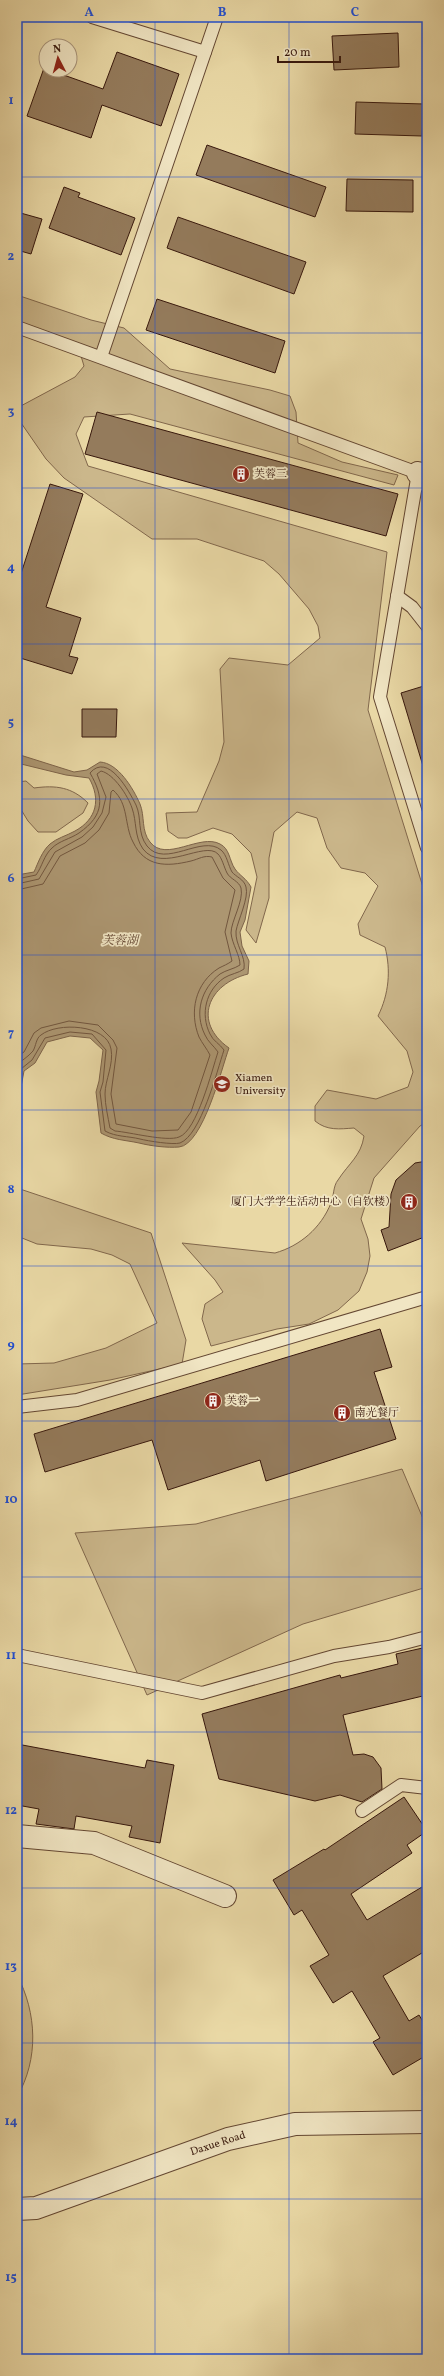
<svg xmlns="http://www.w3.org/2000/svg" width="444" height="2376" font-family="Vollkorn,'Noto Serif SC',serif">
  <rect width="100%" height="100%" fill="#e9d8a5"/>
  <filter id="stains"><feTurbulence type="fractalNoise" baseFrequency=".005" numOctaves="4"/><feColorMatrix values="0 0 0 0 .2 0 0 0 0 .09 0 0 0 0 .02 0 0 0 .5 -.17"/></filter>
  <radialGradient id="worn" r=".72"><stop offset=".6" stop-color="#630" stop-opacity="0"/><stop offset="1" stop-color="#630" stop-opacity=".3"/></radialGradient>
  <!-- green -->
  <g fill="#cbb78b" stroke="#81674c">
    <path d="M17 295 91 320 124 328 170 369 270 390 290 396 296 412 298 443 342 462 398 475 394 485 130 414 84 417 76 434 88 466 387 552 368 710 427 900V1122L420 1126 374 1178 361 1219 368 1239 370 1256 367 1272 359 1291 338 1310 309 1324 277 1329 211 1346 202 1319 205 1304 223 1292 215 1280 182 1243 275 1253C300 1246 321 1228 331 1203 334 1196 333 1186 338 1180 349 1163 361 1156 364 1136L354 1128C340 1129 327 1131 315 1121V1106L327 1090 376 1099 408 1087 413 1072 407 1051 378 1016C389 994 391 970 385 947L360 935 358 924 378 886 365 873 341 868 327 848 317 818 297 812 274 832 269 858V898L256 943 246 930 257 877 251 853 232 834 213 828 187 838H178L168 831 166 813 197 812 219 761 224 742 220 669 229 658 288 665 320 638 318 626 309 609 279 574 264 561 197 539H152L64 478 46 459 17 417V408L75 377 84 366 78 346 17 323Z"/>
    <path d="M26 781 34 788C56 785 72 787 88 803L83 813 56 832H38L28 821 17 803V782Z"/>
    <polygon points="17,1188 151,1233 186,1340 182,1364 110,1380 17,1395 17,1364 54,1363 106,1348 157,1323 130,1264 112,1255 91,1249 37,1244 17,1236"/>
    <polygon points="402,1469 427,1528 427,1587 303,1624 147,1695 75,1533 196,1524"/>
    <path d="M17 1975C37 2013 39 2059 17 2097Z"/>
  </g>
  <!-- water -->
  <path fill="#ac9671" stroke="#7d6349" d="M17 754 74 772 87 770 100 762C118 763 133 788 140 804 145 816 141 831 150 842 166 863 200 833 220 844 230 849 229 860 235 869 240 876 246 878 251 887L245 920 240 932 242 946 249 961 248 974C208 984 192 1022 229 1048 222 1067 203 1145 179 1147 167 1148 151 1146 139 1143 125 1140 113 1140 101 1133L96 1092 99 1081 103 1050 90 1038 70 1036 47 1042 35 1063 24 1071 21 1087H17V875L34 872C38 863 42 851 50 844 57 838 66 836 75 831 97 819 101 799 89 778L66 775 17 763Z"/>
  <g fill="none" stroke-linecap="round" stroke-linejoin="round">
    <!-- shore -->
    <g stroke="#72563e" stroke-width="1">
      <path d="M17 879 36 875C42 867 44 855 52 848 59 841 70 839 79 833 105 815 104 797 90 773 108 752 129 791 136 805 142 818 137 833 147 846 165 869 202 834 221 850 227 855 228 865 232 872 236 877 244 879 246 887 249 898 238 920 236 931 235 945 246 956 244 969 239 973 230 974 224 978 206 990 200 1014 210 1034 213 1041 220 1044 224 1050 217 1071 201 1135 180 1143 173 1145 148 1141 140 1139 128 1136 116 1137 105 1131L100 1092 103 1082 106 1050 92 1034 70 1032 45 1038 32 1060 21 1069 17 1083"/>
      <path d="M17 884 39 879 55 852 82 837 93 827 102 813 106 797 97 774 101 771C114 774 128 796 132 808 137 822 134 836 143 849 162 874 205 840 218 854 222 858 224 867 227 873 230 879 239 881 241 888 244 901 231 921 231 933 232 944 240 955 240 965 234 969 226 970 220 974 201 989 194 1013 205 1035 208 1042 214 1046 218 1052 212 1070 197 1131 179 1137 167 1142 129 1132 115 1131L110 1128C108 1117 105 1105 105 1094 105 1080 114 1064 111 1049 107 1024 57 1022 41 1035 36 1038 36 1046 33 1051 28 1057 22 1060 17 1065"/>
      <path d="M17 890 43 884 60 856 85 843 99 830 109 813 111 792 113 790C129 804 124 825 133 842 145 867 166 867 191 861 199 859 204 855 212 857L223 878 235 890 225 932 232 961C228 964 223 966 219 968 195 983 189 1012 199 1037 202 1043 207 1049 210 1055L191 1112 178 1130 152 1131 116 1124 111 1094 117 1048 113 1040 98 1025 69 1021 41 1028 34 1033 24 1052 17 1057"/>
    </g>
  </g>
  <!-- building -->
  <g fill="#947b5c" stroke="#37170c">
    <polygon points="398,33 399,67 334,70 332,36"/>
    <polygon points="117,52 179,74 161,126 102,105 91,138 27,116 44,68 103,89"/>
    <polygon points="356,102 424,104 422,136 355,134"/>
    <polygon points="207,145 326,187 315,217 196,175"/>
    <polygon points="347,179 413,180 413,212 346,211"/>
    <polygon points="64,187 80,193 78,197 135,218 121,255 49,228"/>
    <polygon points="17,212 42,219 31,254 17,250"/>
    <polygon points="178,217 306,262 294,294 167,248"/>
    <polygon points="157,299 285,341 275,373 146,330"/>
    <polygon points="97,412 398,494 386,536 85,454"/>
    <polygon points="50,484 83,494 46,607 81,618 69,656 78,658 72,674 17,657 17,586"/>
    <polygon points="427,685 427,766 423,766 401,693"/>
    <polygon points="82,709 117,709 116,737 82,737"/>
    <polygon points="427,1161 427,1236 388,1251 381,1230 389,1227 391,1194 396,1180 415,1163"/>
    <polygon points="380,1329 392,1367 374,1372 396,1439 266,1481 260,1460 168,1490 152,1440 45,1472 34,1434"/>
    <polygon points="427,1647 427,1695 343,1715 353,1755 364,1754 373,1757 381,1768 382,1789 362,1802 340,1795 315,1801 219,1779 202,1714 340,1675 341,1678 398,1664 396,1654"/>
    <polygon points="17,1744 145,1768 147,1760 174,1765 160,1843 129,1837 132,1826 76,1816 74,1829 36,1824 39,1809 17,1805"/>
    <polygon points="404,1797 427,1831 407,1845 412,1853 351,1894 367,1920 427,1884 427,1950 383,1976 409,2021 419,2015 427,2028 427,2055 393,2075 373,2042 380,2038 352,1991 333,2003 310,1966 329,1955 302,1910 294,1915 273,1880 324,1849 325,1850"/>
  </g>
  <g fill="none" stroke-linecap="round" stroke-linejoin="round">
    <!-- service casing -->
    <g stroke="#644732" stroke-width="14">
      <g id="service">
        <polyline points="92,17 205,52"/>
        <polyline points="17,327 418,473 380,697 427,848"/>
        <polyline points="101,357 217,17"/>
        <polyline points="397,596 412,607 427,626"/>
        <polyline points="17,1407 77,1400 427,1297"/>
        <polyline points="17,1655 202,1693 334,1656 389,1647 427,1637"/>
        <polyline points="362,1811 401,1785 427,1788"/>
      </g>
    </g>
    <!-- minor casing -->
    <g stroke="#644732" stroke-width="24">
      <g id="minor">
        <polyline points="418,473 427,481"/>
        <polyline points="17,1836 94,1843 225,1896"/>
      </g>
    </g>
    <!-- tertiary casing -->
    <g stroke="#644732" stroke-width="24">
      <polyline id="tertiary" points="17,2209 36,2208 228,2139 295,2124 427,2122"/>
    </g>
    <!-- service -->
    <use href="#service" stroke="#f1e6c4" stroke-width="12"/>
    <!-- minor -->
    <use href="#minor" stroke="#f1e6c4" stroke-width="22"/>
    <!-- tertiary -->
    <use href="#tertiary" stroke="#f1e6c4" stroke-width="22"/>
  </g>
  <!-- grid -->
  <path fill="none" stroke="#1d4ed8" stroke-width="1" stroke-opacity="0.55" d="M155 17V2359M289 17V2359M17 177H427M17 333H427M17 488H427M17 644H427M17 799H427M17 955H427M17 1110H427M17 1266H427M17 1421H427M17 1577H427M17 1732H427M17 1888H427M17 2043H427M17 2199H427"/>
  <!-- icons -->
  <defs>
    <g id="building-disc" transform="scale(0.9)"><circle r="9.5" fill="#8f2418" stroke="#f1e6c4"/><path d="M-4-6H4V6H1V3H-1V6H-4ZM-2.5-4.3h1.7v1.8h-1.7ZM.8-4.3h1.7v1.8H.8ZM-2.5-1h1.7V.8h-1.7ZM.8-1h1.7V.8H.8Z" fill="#fff"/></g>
    <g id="university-disc" transform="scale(0.9)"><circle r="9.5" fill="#8f2418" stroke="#f1e6c4"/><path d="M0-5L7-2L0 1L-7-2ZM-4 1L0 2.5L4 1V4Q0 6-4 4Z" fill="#fff"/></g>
  </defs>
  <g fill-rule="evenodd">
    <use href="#building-disc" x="241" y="474"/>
    <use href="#university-disc" x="222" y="1084"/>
    <use href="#building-disc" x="409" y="1202"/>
    <use href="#building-disc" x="213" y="1401"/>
    <use href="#building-disc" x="342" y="1413"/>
  </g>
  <g text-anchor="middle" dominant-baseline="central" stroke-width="3.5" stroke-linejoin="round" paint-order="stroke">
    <!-- poi labels -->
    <g font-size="11" fill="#37170c" stroke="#f1e6c4" text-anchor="start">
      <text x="254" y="474">芙蓉三</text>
      <text x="235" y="1078">Xiamen<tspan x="235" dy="13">University</tspan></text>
      <text x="396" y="1202" text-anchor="end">厦门大学学生活动中心（自钦楼）</text>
      <text x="226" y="1401">芙蓉一</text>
      <text x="355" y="1413">南光餐厅</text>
    </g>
    <!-- street labels -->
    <g font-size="11" fill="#37170c" stroke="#f1e6c4">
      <text transform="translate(218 2144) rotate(-18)">Daxue Road</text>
    </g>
    <!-- water labels -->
    <g font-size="12" font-style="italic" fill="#60432f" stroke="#f1e6c4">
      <text x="120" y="941">芙蓉湖</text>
    </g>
  </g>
  <!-- margin -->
  <rect width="444" height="2376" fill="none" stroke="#e9d8a5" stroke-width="44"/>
  <!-- north arrow -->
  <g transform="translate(58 58) rotate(354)"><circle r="19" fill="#f1e6c4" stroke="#a7937a"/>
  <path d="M0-3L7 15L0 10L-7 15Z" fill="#8f2418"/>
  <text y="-6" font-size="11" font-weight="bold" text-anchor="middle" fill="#37170c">N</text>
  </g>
  <!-- scale -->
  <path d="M278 56v6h62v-6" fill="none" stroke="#37170c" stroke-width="2"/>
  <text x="284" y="56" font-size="12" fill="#37170c" stroke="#f1e6c4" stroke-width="3" paint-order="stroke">20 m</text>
  <rect x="22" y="22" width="400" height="2332" fill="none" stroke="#1d4ed8" stroke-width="1.5"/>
  <g font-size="13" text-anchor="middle" font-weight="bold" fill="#1d4ed8">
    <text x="89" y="16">A</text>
    <text x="222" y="16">B</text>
    <text x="355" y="16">C</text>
    <text x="11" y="104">1</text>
    <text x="11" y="260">2</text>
    <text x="11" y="415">3</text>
    <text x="11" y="571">4</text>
    <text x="11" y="726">5</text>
    <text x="11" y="882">6</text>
    <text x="11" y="1037">7</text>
    <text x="11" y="1193">8</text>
    <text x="11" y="1348">9</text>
    <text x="11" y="1503">10</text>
    <text x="11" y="1659">11</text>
    <text x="11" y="1814">12</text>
    <text x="11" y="1970">13</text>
    <text x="11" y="2125">14</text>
    <text x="11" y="2281">15</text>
  </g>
  <rect width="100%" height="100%" filter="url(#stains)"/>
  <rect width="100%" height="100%" fill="url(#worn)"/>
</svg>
